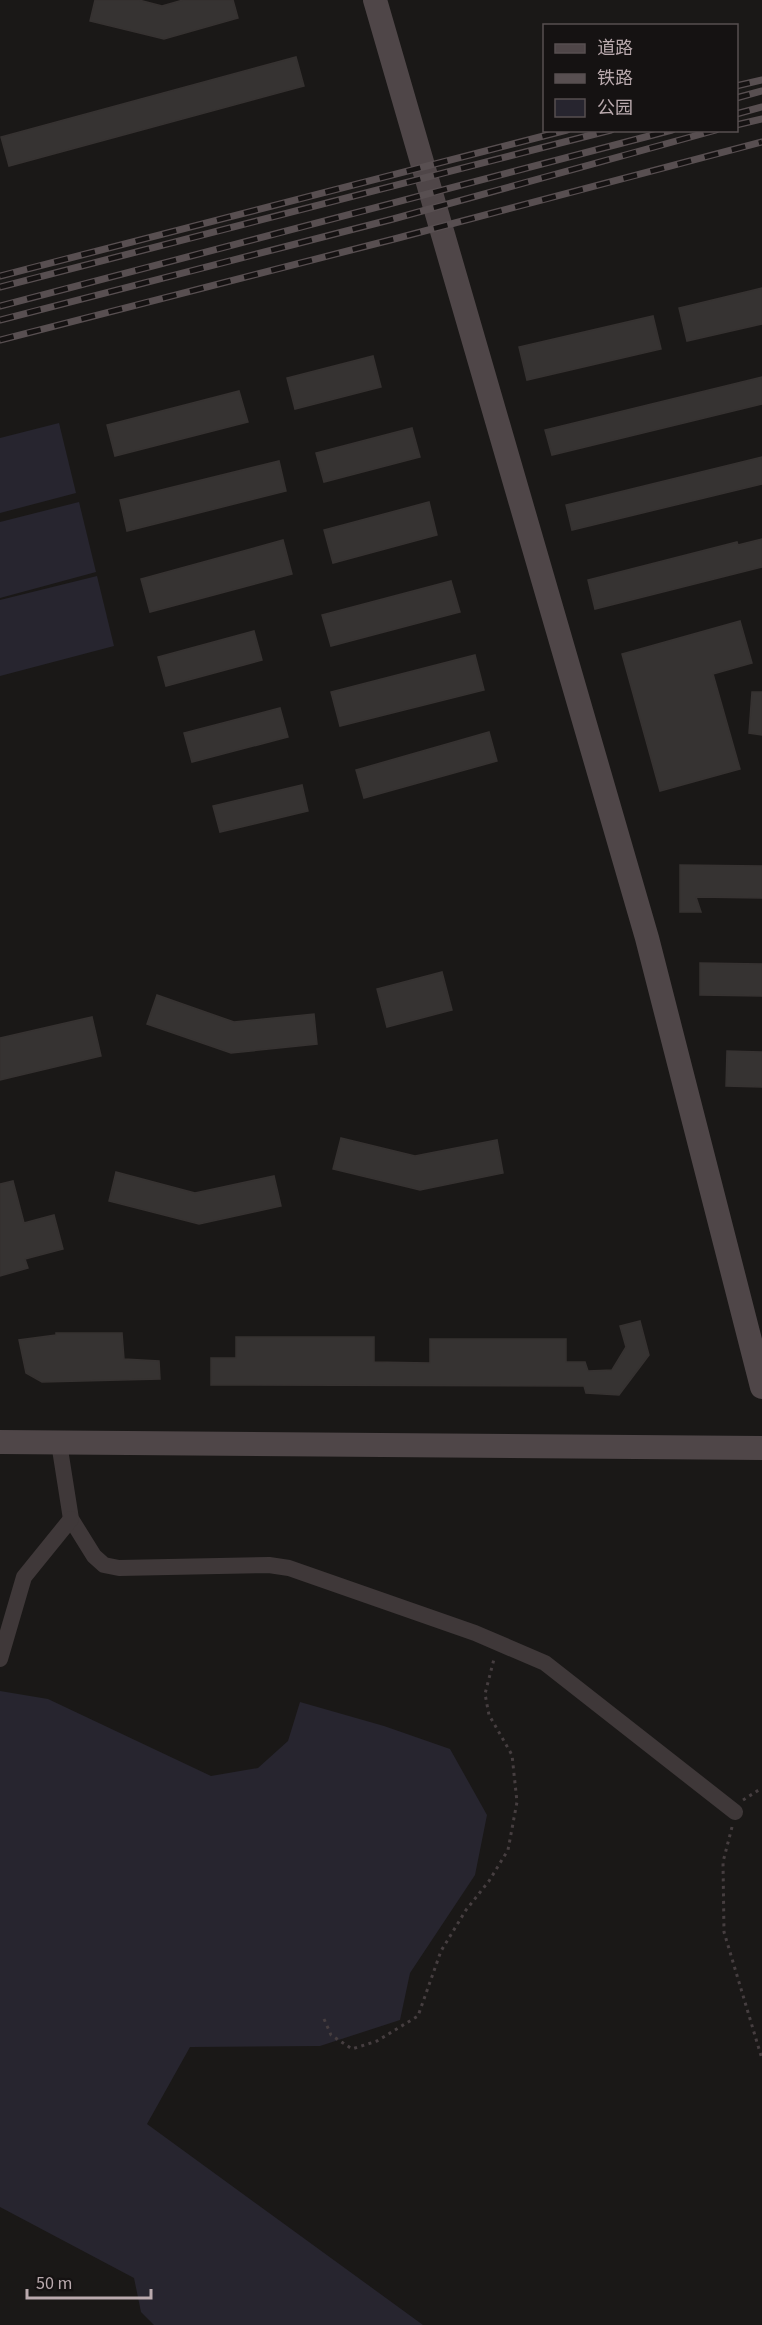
<svg xmlns="http://www.w3.org/2000/svg" width="762" height="2325" font-family="'Source Sans 3','Noto Sans SC',sans-serif">
  <rect width="100%" height="100%" fill="#1a1817"/>
  <!-- green -->
  <g fill="#27252f">
    <polygon points="59,423 76,493 0,513 0,438"/>
    <polygon points="79,502 96,572 0,598 0,522"/>
    <polygon points="97,576 114,646 0,676 0,600"/>
    <polygon points="0,1691 48,1699 211,1776 258,1768 288,1741 300,1702 384,1726 450,1749 487,1815 475,1875 410,1973 400,2020 320,2046 190,2047 147,2124 423,2325 154,2325 141,2312 134,2278 0,2207"/>
  </g>
  <!-- building -->
  <g fill="#363332" stroke="#363231" stroke-width="1.5">
    <polygon points="95,0 139,0 162,6 183,0 233,0 238,18 164,39 90,21"/>
    <polygon points="296,57 304,86 9,166 1,137"/>
    <polygon points="762,288 762,324 687,341 679,308"/>
    <polygon points="653,316 661,349 527,380 519,347"/>
    <polygon points="373,356 381,387 295,409 287,378"/>
    <polygon points="762,377 762,404 552,455 545,430"/>
    <polygon points="239,391 248,422 115,456 107,425"/>
    <polygon points="412,428 420,457 324,482 316,453"/>
    <polygon points="762,457 762,484 572,530 566,505"/>
    <polygon points="279,461 286,491 127,531 120,500"/>
    <polygon points="429,502 437,535 333,563 324,530"/>
    <polygon points="762,539 762,567 595,609 588,580 737,542 738,545"/>
    <polygon points="283,540 292,574 150,612 141,579"/>
    <polygon points="451,581 460,612 331,646 322,615"/>
    <polygon points="740,621 752,663 713,674 740,769 660,791 622,654"/>
    <polygon points="254,631 262,660 166,686 158,657"/>
    <polygon points="475,655 484,690 340,726 331,692"/>
    <polygon points="752,692 762,692 762,735 749,733"/>
    <polygon points="280,708 288,737 192,762 184,733"/>
    <polygon points="489,732 497,761 364,798 356,770"/>
    <polygon points="302,785 308,811 220,832 213,806"/>
    <polygon points="680,865 762,866 762,898 696,897 701,912 680,912"/>
    <polygon points="700,963 762,964 762,996 700,995"/>
    <polygon points="442,972 452,1010 387,1027 377,989"/>
    <polygon points="157,995 234,1022 314,1014 317,1044 231,1053 147,1024"/>
    <polygon points="92,1017 101,1056 0,1080 0,1038"/>
    <polygon points="727,1051 762,1052 762,1087 726,1086"/>
    <polygon points="341,1138 415,1156 497,1140 503,1173 420,1190 333,1169"/>
    <polygon points="116,1172 195,1193 274,1176 281,1206 199,1224 109,1201"/>
    <polygon points="13,1181 24,1223 54,1215 63,1249 25,1259 28,1268 0,1276 0,1184"/>
    <polygon points="640,1321 649,1355 619,1395 586,1393 584,1386 211,1385 211,1358 236,1358 236,1337 374,1337 374,1362 430,1363 430,1339 566,1339 566,1362 585,1362 588,1371 612,1370 626,1347 620,1326"/>
    <polygon points="56,1333 122,1333 124,1359 159,1361 160,1379 42,1382 26,1373 19,1340 56,1335"/>
  </g>
  <g fill="none" stroke-linecap="round" stroke-linejoin="round">
    <!-- path -->
    <g stroke="#463e40" stroke-width="3" stroke-dasharray="3 4.5" stroke-linecap="butt">
      <polyline points="743,1800 762,1788"/>
      <polyline points="732,1827 723,1862 724,1932 762,2059"/>
      <polyline points="324,2019 331,2035 352,2049 377,2041 418,2016 441,1951 466,1910 489,1881 508,1850 517,1802 512,1755 489,1715 485,1694 494,1659"/>
    </g>
    <!-- minor -->
    <g stroke="#3f3839" stroke-width="16">
      <polyline points="59,1443 71,1519 94,1556 104,1565 119,1568 269,1565 289,1568 475,1633 545,1663 735,1812"/>
      <polyline points="0,1659 24,1577 71,1519"/>
    </g>
    <!-- secondary -->
    <g stroke="#4f4648" stroke-width="24">
      <polyline points="375,0 647,938 762,1387"/>
      <polyline points="0,1442 762,1448"/>
    </g>
    <!-- rail casing -->
    <g stroke="#584f51" stroke-width="7">
      <g id="rail">
        <polyline points="736,86 762,80"/>
        <polyline points="736,98 762,91"/>
        <polyline points="736,114 762,107"/>
        <polyline points="736,125 762,119"/>
        <polyline points="0,276 567,130"/>
        <polyline points="0,287 611,130"/>
        <polyline points="0,306 672,130"/>
        <polyline points="0,320 393,219 716,130"/>
        <polyline points="0,340 398,238 762,142"/>
      </g>
    </g>
    <!-- rail -->
    <use href="#rail" stroke="#151212" stroke-width="4.5" stroke-dasharray="14" stroke-linecap="butt"/>
  </g>
  <!-- legend -->
  <rect x="543" y="24" width="195" height="108" fill="#151212" stroke="#574f50" stroke-width="1.5"/>
  <rect x="555" y="44" width="30" height="9" fill="#4f4648" stroke="#574f50" stroke-width="1.5"/>
  <text x="597" y="54" font-size="18" fill="#baaaae">道路</text>
  <rect x="555" y="74" width="30" height="9" fill="#584f51" stroke="#574f50" stroke-width="1.5"/>
  <text x="597" y="84" font-size="18" fill="#baaaae">铁路</text>
  <rect x="555" y="99" width="30" height="18" fill="#27252f" stroke="#574f50" stroke-width="1.5"/>
  <text x="597" y="114" font-size="18" fill="#baaaae">公园</text>
  <!-- scale -->
  <path d="M27 2289v9h124v-9" fill="none" stroke="#baaaae" stroke-width="3"/>
  <text x="36" y="2289" font-size="18" fill="#baaaae" stroke="#151212" stroke-width="4.5" paint-order="stroke">50 m</text>
</svg>
